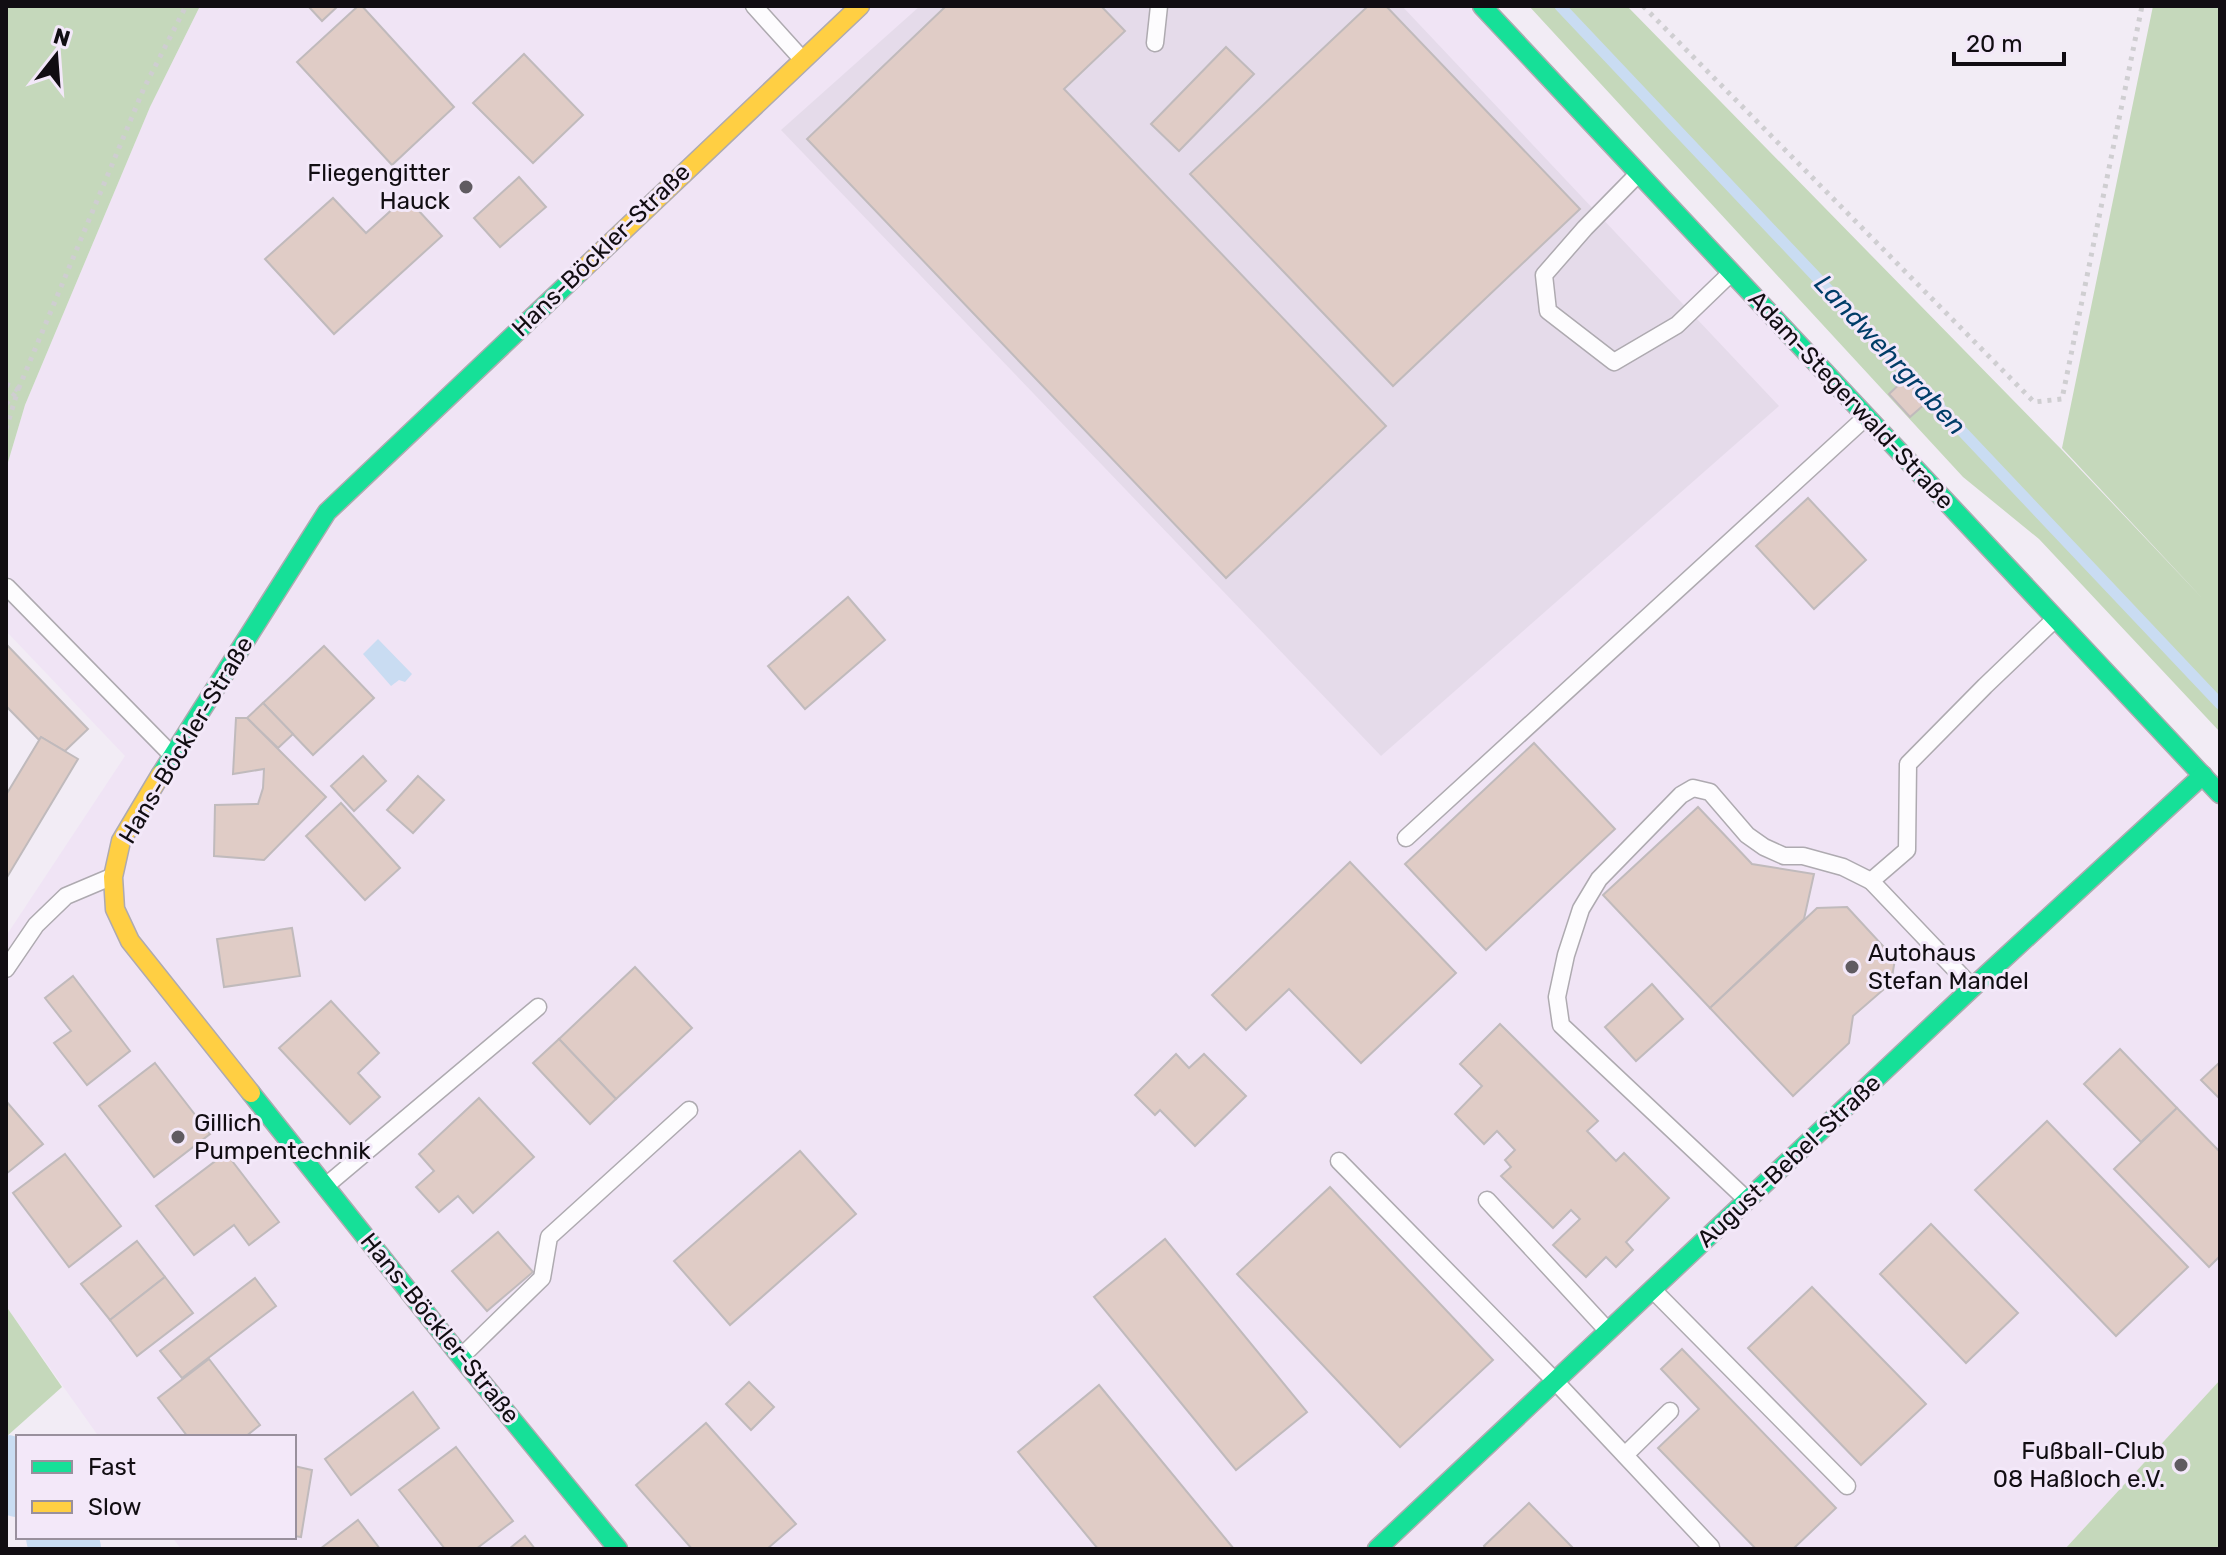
<svg xmlns="http://www.w3.org/2000/svg" width="2226" height="1555" font-family="Rubik,sans-serif">
  <rect width="100%" height="100%" fill="#f2ecf5"/>
  <!-- built -->
  <polygon fill="#f0e4f5" points="200,6 1482,6 2220,794 2220,1380 2065,1549 181,1549 172,1537 294,1537 294,1437 99,1437 6,1306 6,936 125,756 6,631 6,469 25,405 150,107"/>
  <!-- industrial -->
  <polygon fill="#e5dbea" points="920,6 1402,6 1779,406 1381,756 781,130"/>
  <!-- green -->
  <g fill="#c5d8bb">
    <polygon points="6,6 200,6 150,107 25,405 6,469"/>
    <polygon points="1529,6 1627,6 2062,450 2203,599 2062,448 2153,6 2220,6 2220,732 2039,539 1963,477"/>
    <polygon points="6,1306 62,1387 6,1437"/>
    <polygon points="2220,1380 2220,1549 2065,1549"/>
  </g>
  <!-- water -->
  <polygon fill="#c9dcf2" points="378,639 412,674 405,682 399,680 391,686 363,654"/>
  <g fill="none" stroke-linecap="round" stroke-linejoin="round">
    <!-- stream -->
    <polyline stroke="#c9dcf2" stroke-width="11" points="1560,6 2220,704"/>
    <!-- river -->
    <g stroke="#c9dcf2" stroke-width="66">
      <polyline points="6,1468 18,1484"/>
      <polyline points="59,1537 68,1549"/>
    </g>
  </g>
  <!-- building -->
  <g fill="#e0ccc6" stroke="#c0babc" stroke-width="2">
    <polygon points="308,6 338,6 322,21"/>
    <polygon points="358,6 362,6 454,107 392,165 297,62"/>
    <polygon points="946,6 1101,6 1125,31 1064,89 1386,426 1226,578 807,139"/>
    <polygon points="1368,6 1386,6 1580,209 1393,386 1190,174"/>
    <polygon points="1226,47 1254,74 1179,151 1151,124"/>
    <polygon points="524,54 583,115 533,163 473,103"/>
    <polygon points="519,177 546,207 500,247 474,218"/>
    <polygon points="406,197 442,236 334,334 265,259 333,198 366,233"/>
    <polygon points="1905,379 1926,403 1910,417 1889,394"/>
    <polygon points="1808,498 1866,560 1814,609 1756,546"/>
    <polygon points="848,597 885,640 805,709 768,666"/>
    <polygon points="6,644 88,729 65,751 41,737 39,740 6,706"/>
    <polygon points="324,646 374,698 313,755 263,703"/>
    <polygon points="263,703 293,734 278,748 247,718"/>
    <polygon points="236,718 247,718 326,797 264,860 214,856 215,805 258,804 263,788 264,769 233,774"/>
    <polygon points="41,737 78,759 6,879 6,795"/>
    <polygon points="1534,743 1615,829 1486,950 1405,864"/>
    <polygon points="363,756 386,781 354,811 331,786"/>
    <polygon points="418,776 444,800 413,833 387,810"/>
    <polygon points="341,803 400,868 365,900 306,836"/>
    <polygon points="1698,807 1752,864 1814,874 1804,919 1710,1008 1603,895"/>
    <polygon points="1350,862 1456,973 1361,1063 1289,989 1246,1030 1212,995"/>
    <polygon points="1847,907 1895,959 1891,983 1853,1016 1849,1043 1793,1096 1710,1008 1817,908"/>
    <polygon points="292,928 300,976 224,987 217,939"/>
    <polygon points="635,967 692,1028 616,1099 559,1039"/>
    <polygon points="73,976 130,1051 87,1085 54,1043 71,1031 45,998"/>
    <polygon points="1652,984 1683,1019 1636,1061 1605,1027"/>
    <polygon points="331,1001 379,1053 358,1073 380,1097 350,1124 279,1048"/>
    <polygon points="1500,1024 1598,1121 1587,1131 1616,1161 1624,1153 1669,1198 1626,1242 1633,1250 1616,1267 1606,1257 1586,1277 1553,1245 1580,1219 1571,1210 1553,1228 1501,1176 1511,1167 1505,1160 1515,1150 1497,1131 1484,1144 1455,1114 1482,1086 1460,1064"/>
    <polygon points="559,1039 616,1099 590,1124 533,1063"/>
    <polygon points="2120,1049 2177,1108 2141,1142 2084,1084"/>
    <polygon points="1176,1054 1189,1068 1204,1054 1246,1096 1195,1146 1160,1110 1155,1115 1135,1095"/>
    <polygon points="2220,1062 2220,1099 2201,1080"/>
    <polygon points="155,1063 210,1134 154,1177 99,1106"/>
    <polygon points="479,1098 534,1157 473,1213 458,1196 439,1212 416,1187 434,1171 419,1154"/>
    <polygon points="6,1101 43,1144 6,1174"/>
    <polygon points="2177,1108 2220,1152 2220,1256 2209,1267 2114,1169"/>
    <polygon points="2047,1121 2188,1267 2116,1336 1975,1190"/>
    <polygon points="800,1151 856,1214 730,1325 674,1261"/>
    <polygon points="226,1153 279,1222 249,1245 234,1225 194,1255 156,1206"/>
    <polygon points="65,1154 121,1226 69,1267 13,1193"/>
    <polygon points="1330,1187 1493,1360 1400,1447 1237,1274"/>
    <polygon points="1931,1224 2018,1313 1966,1363 1880,1274"/>
    <polygon points="498,1232 533,1272 487,1311 452,1271"/>
    <polygon points="1165,1239 1307,1412 1236,1470 1094,1297"/>
    <polygon points="137,1241 165,1277 110,1320 81,1284"/>
    <polygon points="165,1277 193,1313 137,1356 110,1320"/>
    <polygon points="255,1278 276,1306 182,1378 160,1351"/>
    <polygon points="1812,1287 1926,1404 1861,1465 1748,1348"/>
    <polygon points="1682,1349 1836,1508 1793,1549 1756,1549 1658,1448 1699,1409 1661,1369"/>
    <polygon points="209,1359 260,1425 245,1437 188,1437 158,1398"/>
    <polygon points="749,1382 774,1407 751,1430 726,1404"/>
    <polygon points="1099,1385 1234,1549 1098,1549 1018,1452"/>
    <polygon points="413,1392 439,1428 351,1495 325,1459"/>
    <polygon points="706,1423 796,1524 767,1549 692,1549 636,1485"/>
    <polygon points="456,1447 513,1521 476,1549 445,1549 399,1490"/>
    <polygon points="294,1466 312,1470 301,1537 294,1536"/>
    <polygon points="1529,1503 1574,1549 1486,1549 1484,1546"/>
    <polygon points="358,1520 380,1549 320,1549"/>
    <polygon points="525,1536 535,1549 509,1549"/>
  </g>
  <g fill="none" stroke-linecap="round" stroke-linejoin="round">
    <!-- lane casing -->
    <g stroke="#aeaab0" stroke-width="19">
      <g id="lane">
        <polyline points="754,6 801,58"/>
        <polyline points="1155,43 1159,6"/>
        <polyline points="1637,175 1585,228 1544,275 1548,311 1614,362 1677,325 1731,273"/>
        <polyline points="7,587 171,754"/>
        <polyline points="1406,838 1865,418"/>
        <polyline points="6,969 36,925 66,896 111,877"/>
        <polyline points="1972,987 1871,881 1907,850 1908,764 1985,686 2054,620"/>
        <polyline points="1339,1161 1555,1381 1711,1547"/>
        <polyline points="328,1184 538,1007"/>
        <polyline points="1746,1199 1561,1025 1557,997 1566,955 1581,909 1599,879 1681,795 1693,788 1710,792 1747,835 1764,847 1784,856 1803,856 1843,867 1871,881"/>
        <polyline points="1487,1200 1607,1330"/>
        <polyline points="1654,1291 1847,1486"/>
        <polyline points="462,1356 542,1278 549,1237 689,1110"/>
        <polyline points="1625,1455 1670,1411"/>
      </g>
    </g>
    <!-- fast casing -->
    <g stroke="#aeaab0" stroke-width="21">
      <g id="fast">
        <polyline points="1482,6 2220,794"/>
        <polyline points="161,774 327,512 580,272"/>
        <polyline points="251,1093 461,1357 618,1549"/>
        <polyline points="1377,1549 1972,988 2203,775"/>
      </g>
    </g>
    <!-- slow casing -->
    <g stroke="#aeaab0" stroke-width="21">
      <g id="slow">
        <polyline points="580,272 860,6"/>
        <polyline points="161,774 121,841 113,877 115,909 130,941 251,1093"/>
      </g>
    </g>
    <!-- path -->
    <g stroke="#cfced1" stroke-width="5" stroke-dasharray="4 6" stroke-linecap="butt">
      <polyline points="1643,6 2034,402 2062,399 2142,6"/>
      <polyline points="6,384 18,390 6,429"/>
      <polyline points="6,404 18,390 144,88 186,6"/>
    </g>
    <!-- lane -->
    <use href="#lane" stroke="#fdfcfe" stroke-width="16"/>
    <!-- fast -->
    <use href="#fast" stroke="#16e098" stroke-width="18"/>
    <!-- slow -->
    <use href="#slow" stroke="#ffcf43" stroke-width="18"/>
  </g>
  <!-- markers -->
  <g fill="#605b61" stroke="#f3e8f9" stroke-width="3">
    <circle cx="466" cy="187" r="8"/>
    <circle cx="1852" cy="967" r="8"/>
    <circle cx="178" cy="1137" r="8"/>
    <circle cx="2181" cy="1465" r="8"/>
  </g>
  <g text-anchor="middle" dominant-baseline="central" stroke-width="6" stroke-linejoin="round" paint-order="stroke">
    <!-- poi labels -->
    <g font-size="24" fill="#110d12" stroke="#f3e8f9" text-anchor="end">
      <text x="450" y="173">Fliegengitter<tspan x="450" dy="28">Hauck</tspan></text>
      <text x="1868" y="953" text-anchor="start">Autohaus<tspan x="1868" dy="28">Stefan Mandel</tspan></text>
      <text x="194" y="1123" text-anchor="start">Gillich<tspan x="194" dy="28">Pumpentechnik</tspan></text>
      <text x="2165" y="1451">Fußball-Club<tspan x="2165" dy="28">08 Haßloch e.V.</tspan></text>
    </g>
    <!-- street labels -->
    <g font-size="24" fill="#110d12" stroke="#f3e8f9">
      <text transform="translate(601 250) rotate(-44)">Hans-Böckler-Straße</text>
      <text transform="translate(1851 400) rotate(47)">Adam-Stegerwald-Straße</text>
      <text transform="translate(186 740) rotate(-59)">Hans-Böckler-Straße</text>
      <text transform="translate(1789 1161) rotate(-43)">August-Bebel-Straße</text>
      <text transform="translate(440 1328) rotate(51)">Hans-Böckler-Straße</text>
    </g>
    <!-- water labels -->
    <g font-size="26" font-style="italic" fill="#003d68" stroke="#f3e8f9">
      <text transform="translate(1890 355) rotate(47)">Landwehrgraben</text>
    </g>
  </g>
  <!-- border -->
  <rect width="2226" height="1555" fill="none" stroke="#110d12" stroke-width="16"/>
  <!-- legend -->
  <rect x="16" y="1435" width="280" height="104" fill="#f3e8f9" stroke="#99909d" stroke-width="2"/>
  <rect x="32" y="1461" width="40" height="12" fill="#16e098" stroke="#99909d" stroke-width="2"/>
  <text x="88" y="1475" font-size="24" fill="#110d12">Fast</text>
  <rect x="32" y="1501" width="40" height="12" fill="#ffcf43" stroke="#99909d" stroke-width="2"/>
  <text x="88" y="1515" font-size="24" fill="#110d12">Slow</text>
  <!-- north arrow -->
  <g transform="translate(56 56) rotate(17)" stroke="#f3e8f9" stroke-width="6" paint-order="stroke">
  <path d="M0-6L14 30L0 20L-14 30Z" fill="#110d12"/>
  <text y="-12" font-size="22" font-weight="bold" text-anchor="middle" fill="#110d12">N</text>
  </g>
  <!-- scale -->
  <path d="M1954 52v12h110v-12" fill="none" stroke="#110d12" stroke-width="4"/>
  <text x="1966" y="52" font-size="24" fill="#110d12" stroke="#f3e8f9" stroke-width="6" paint-order="stroke">20 m</text>
</svg>
